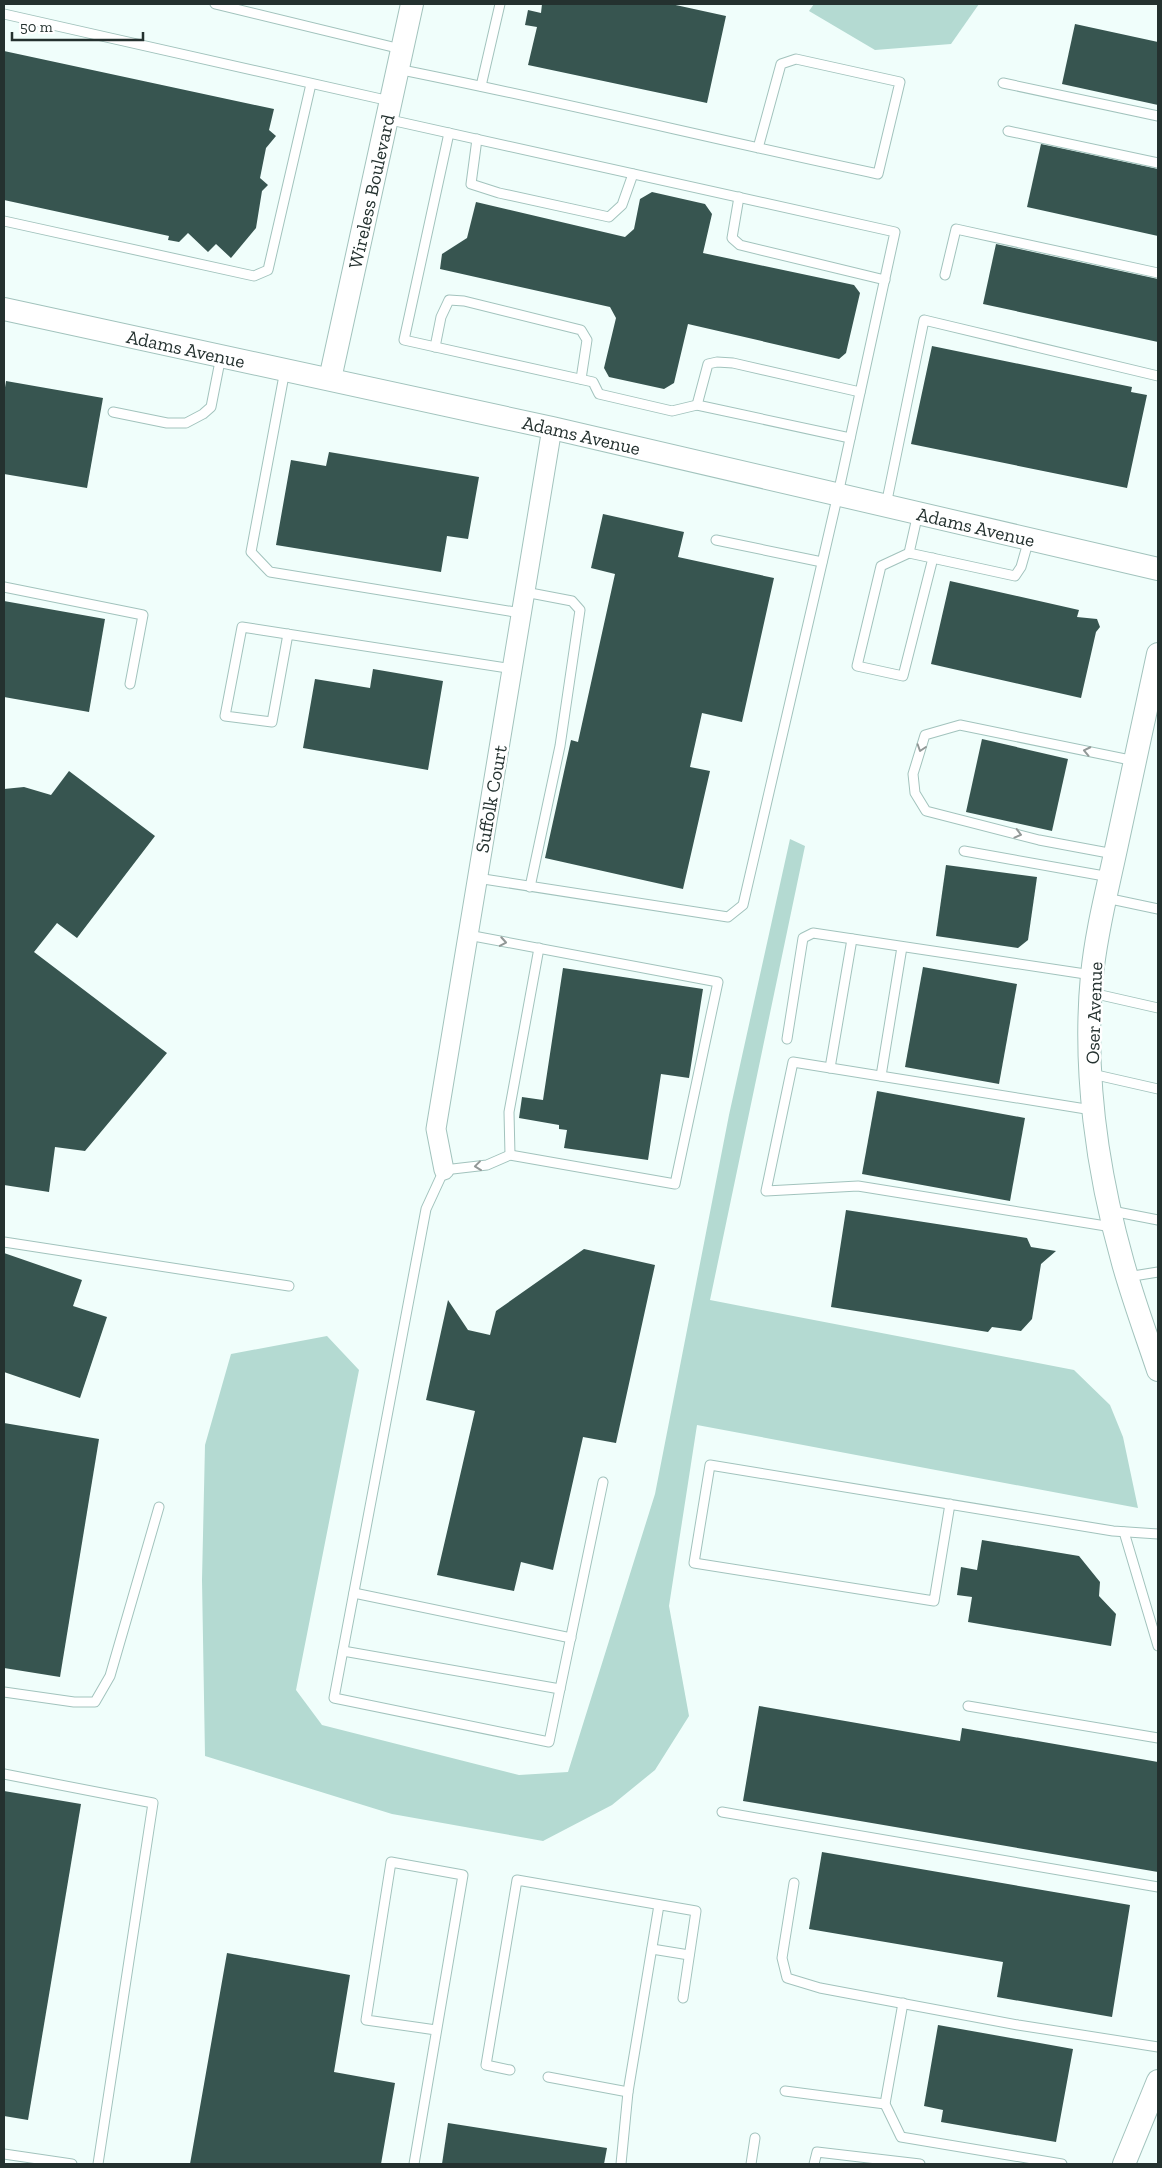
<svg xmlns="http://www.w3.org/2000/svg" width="1162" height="2168" font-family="'Zilla Slab',serif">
  <rect width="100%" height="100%" fill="#f0fefb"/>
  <!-- green -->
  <g fill="#b4dad2">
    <polygon points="814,4 979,4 951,44 875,50 809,11"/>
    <polygon points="790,839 805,846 710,1300 1074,1370 1110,1405 1123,1437 1138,1508 697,1425 669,1606 689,1716 655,1770 612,1805 543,1841 392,1814 205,1756 202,1580 205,1445 231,1354 327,1336 359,1370 296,1690 322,1725 519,1775 568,1772 655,1494 729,1115"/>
  </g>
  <!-- building -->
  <g fill="#375550">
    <polygon points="542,4 671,4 726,16 707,103 528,65 537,27 525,25 528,10 541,13"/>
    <polygon points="1075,24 1158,42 1158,105 1062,84"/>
    <polygon points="4,51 274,109 269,130 276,136 266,148 260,178 268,185 262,191 256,228 231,258 216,244 208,252 188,233 179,242 168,240 169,236 4,200"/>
    <polygon points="1041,144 1158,169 1158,236 1027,207"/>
    <polygon points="652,192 705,204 712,214 703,253 854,285 860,293 846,353 839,359 688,324 674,383 664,389 609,377 604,368 616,318 610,307 440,269 442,254 467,238 476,202 625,237 634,229 640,199"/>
    <polygon points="996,244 1158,279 1158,342 983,304"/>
    <polygon points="932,346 1132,387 1131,392 1147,395 1127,488 911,444"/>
    <polygon points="6,381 103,398 87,488 4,474 4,394"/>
    <polygon points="329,452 479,477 468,539 447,536 441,572 276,545 291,460 326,466"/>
    <polygon points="603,514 684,532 678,557 774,578 742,722 702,713 690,767 710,771 683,889 545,858 571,740 578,742 615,574 591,568"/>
    <polygon points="950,581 1079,610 1077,617 1097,619 1100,627 1096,632 1081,698 931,664"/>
    <polygon points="4,601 105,619 89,712 4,697"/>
    <polygon points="373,669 443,681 428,770 303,748 315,679 370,688"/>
    <polygon points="982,739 1068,759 1052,831 966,812"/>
    <polygon points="69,771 155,836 77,938 57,923 34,952 167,1053 85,1151 55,1147 49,1192 4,1185 4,789 24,787 51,795"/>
    <polygon points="946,865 1037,877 1028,940 1018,948 936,936"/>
    <polygon points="923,967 1017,984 999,1084 905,1067"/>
    <polygon points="563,968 703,989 689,1078 661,1074 648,1160 564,1148 567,1130 559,1129 559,1125 519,1118 522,1097 543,1100"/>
    <polygon points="877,1091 1025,1118 1010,1201 862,1174"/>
    <polygon points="846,1210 1027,1238 1031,1247 1056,1251 1041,1264 1032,1319 1021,1331 992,1327 988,1332 831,1307"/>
    <polygon points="584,1249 655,1265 616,1443 583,1437 553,1570 521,1562 514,1591 437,1575 475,1411 426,1400 448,1300 468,1330 490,1335 496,1311"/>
    <polygon points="4,1253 82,1280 73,1306 107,1317 80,1398 4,1372"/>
    <polygon points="4,1423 99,1439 60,1677 4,1668"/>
    <polygon points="982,1540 1079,1556 1100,1582 1099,1596 1116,1614 1111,1646 968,1622 972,1597 957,1595 961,1567 977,1570"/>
    <polygon points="759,1706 960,1741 962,1728 1158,1762 1158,1872 743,1801"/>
    <polygon points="4,1791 81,1804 28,2120 4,2116"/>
    <polygon points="822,1852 1130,1905 1112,2017 997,1997 1003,1962 809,1929"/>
    <polygon points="227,1953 350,1975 334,2072 395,2083 381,2164 190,2164"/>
    <polygon points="938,2025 1073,2049 1056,2142 941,2122 943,2110 924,2106"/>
    <polygon points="448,2123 607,2148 604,2164 442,2164"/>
  </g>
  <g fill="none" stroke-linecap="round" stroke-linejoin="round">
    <!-- service casing -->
    <g stroke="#a2c3bd" stroke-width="11">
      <g id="service">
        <polyline points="215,4 401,49"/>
        <polyline points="4,14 390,101"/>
        <path d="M397 69C558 101 717 140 878 174L900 82 796 59 781 64 758 148"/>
        <polyline points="1003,83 1158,116"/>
        <polyline points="481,86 500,4"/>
        <polyline points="386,119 895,232 838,494 743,905 728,917 477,878"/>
        <polyline points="1008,131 1158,163"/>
        <polyline points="449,133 404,340 593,382 599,394 672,411 697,405 850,438"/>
        <polyline points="477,139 471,184 499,193 609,217 622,205 633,174"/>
        <polyline points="739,197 732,238 740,245 885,280"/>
        <polyline points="4,221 254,276 268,270 311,84"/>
        <polyline points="945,275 956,229 1158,273"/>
        <polyline points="435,347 441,317 449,300 464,301 581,330 587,340 581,379"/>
        <polyline points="285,370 251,552 270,572 521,613"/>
        <polyline points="697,405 708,364 717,362 733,363 860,392"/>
        <polyline points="113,412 167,423 186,423 203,414 211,407 221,356"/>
        <polyline points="886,505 924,320 1158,376"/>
        <polyline points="918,513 909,553 1015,576 1021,567 1029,539"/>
        <polyline points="716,540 822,562"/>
        <polyline points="909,553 881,566 857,666 903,676 933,558"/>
        <polyline points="4,587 143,615 130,684"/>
        <polyline points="525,592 572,601 580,610 560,746 530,887"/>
        <polyline points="288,634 272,722 225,716 242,627 513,669"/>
        <polyline points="964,851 1110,877"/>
        <polyline points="1114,854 1039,840 926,811 915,793 913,774 925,735 960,725 1135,761"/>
        <polyline points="1106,898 1158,909"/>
        <polyline points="468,935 718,982 675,1184 510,1155 487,1165 444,1170 426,1209 334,1698 549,1742 603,1482"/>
        <polyline points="1092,993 1158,1008"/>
        <polyline points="787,1039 803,938 813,933 1092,975"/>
        <polyline points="830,1068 852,939"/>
        <polyline points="1092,1074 1158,1089"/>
        <polyline points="881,1076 902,947"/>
        <polyline points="1092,1110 793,1062 766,1191 858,1186 1112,1227"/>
        <polyline points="510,1155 509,1112 539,948"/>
        <polyline points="1112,1211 1158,1220"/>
        <polyline points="4,1242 289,1286"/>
        <polyline points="1127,1277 1158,1272"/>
        <polyline points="950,1504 934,1601 694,1563 710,1465 1113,1531 1158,1534"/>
        <polyline points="1124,1532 1158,1646"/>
        <polyline points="354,1593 571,1638"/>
        <polyline points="343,1651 560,1689"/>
        <polyline points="4,1692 74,1702 95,1702 110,1676 159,1507"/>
        <polyline points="968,1706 1158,1738"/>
        <polyline points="4,1774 153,1803 98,2164"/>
        <polyline points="722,1812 1158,1887"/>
        <polyline points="794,1883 782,1958 787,1978 820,1988 1018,2025 1158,2047"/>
        <polyline points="652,1949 689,1955"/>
        <polyline points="903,2003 885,2104 901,2137 1062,2164"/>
        <polyline points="510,2070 486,2065 517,1880 696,1911 683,1998"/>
        <polyline points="548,2077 628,2092"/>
        <polyline points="785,2091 885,2104"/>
        <polyline points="4,2154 72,2164"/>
        <polyline points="414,2164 463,1875 391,1862 366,2020 436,2030"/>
        <polyline points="621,2164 628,2092 659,1905"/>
        <polyline points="751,2164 755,2138"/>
        <polyline points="814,2164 817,2152 920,2164"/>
      </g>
    </g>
    <!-- minor casing -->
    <g stroke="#a2c3bd" stroke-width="21">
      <polyline id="minor" points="444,1170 436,1129 552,428"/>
    </g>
    <!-- tertiary casing -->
    <g stroke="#a2c3bd" stroke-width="24">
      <g id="tertiary">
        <path id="s1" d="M4 309 552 428 1158 569"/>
        <path id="s2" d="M330 379 412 4"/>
        <path d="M1158 654C1144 719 1130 784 1116 849 1107 891 1096 933 1092 975 1083 1070 1097 1171 1123 1263 1133 1299 1146 1334 1158 1370"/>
        <polyline points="1124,2164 1158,2081"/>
      </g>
    </g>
    <!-- service -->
    <use href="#service" stroke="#fff" stroke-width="9"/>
    <!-- minor -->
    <use href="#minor" stroke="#fff" stroke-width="19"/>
    <!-- tertiary -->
    <use href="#tertiary" stroke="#fff" stroke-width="22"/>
  </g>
  <!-- one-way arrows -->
  <defs><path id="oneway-chevron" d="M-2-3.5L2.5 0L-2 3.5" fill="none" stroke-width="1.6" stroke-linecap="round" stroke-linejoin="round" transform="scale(1.25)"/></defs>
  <g stroke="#929897">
    <use href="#oneway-chevron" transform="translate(921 748) rotate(108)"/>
    <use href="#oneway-chevron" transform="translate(1087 751) rotate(-168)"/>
    <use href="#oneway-chevron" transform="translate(1018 834) rotate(15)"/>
    <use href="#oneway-chevron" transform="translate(503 942) rotate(10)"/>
    <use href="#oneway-chevron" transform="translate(478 1166) rotate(173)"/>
  </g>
  <g text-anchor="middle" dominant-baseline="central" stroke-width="5" stroke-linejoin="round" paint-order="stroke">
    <!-- street labels -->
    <g font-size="19" fill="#24312f" stroke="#fff">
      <text stroke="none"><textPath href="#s2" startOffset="192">Wireless Boulevard</textPath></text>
      <text stroke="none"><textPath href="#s1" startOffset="186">Adams Avenue</textPath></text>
      <text stroke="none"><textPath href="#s1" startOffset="591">Adams Avenue</textPath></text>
      <text stroke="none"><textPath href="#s1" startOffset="996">Adams Avenue</textPath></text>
      <text transform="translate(491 799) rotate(-80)">Suffolk Court</text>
      <text transform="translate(1094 1013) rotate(-88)">Oser Avenue</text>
    </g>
  </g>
  <!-- border -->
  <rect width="1162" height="2168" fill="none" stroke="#24312f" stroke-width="10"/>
  <!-- scale -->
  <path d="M12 32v8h131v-8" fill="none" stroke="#24312f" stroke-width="2.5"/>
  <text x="20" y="32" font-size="15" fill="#24312f" stroke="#ffffff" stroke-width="4" paint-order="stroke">50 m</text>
</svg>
